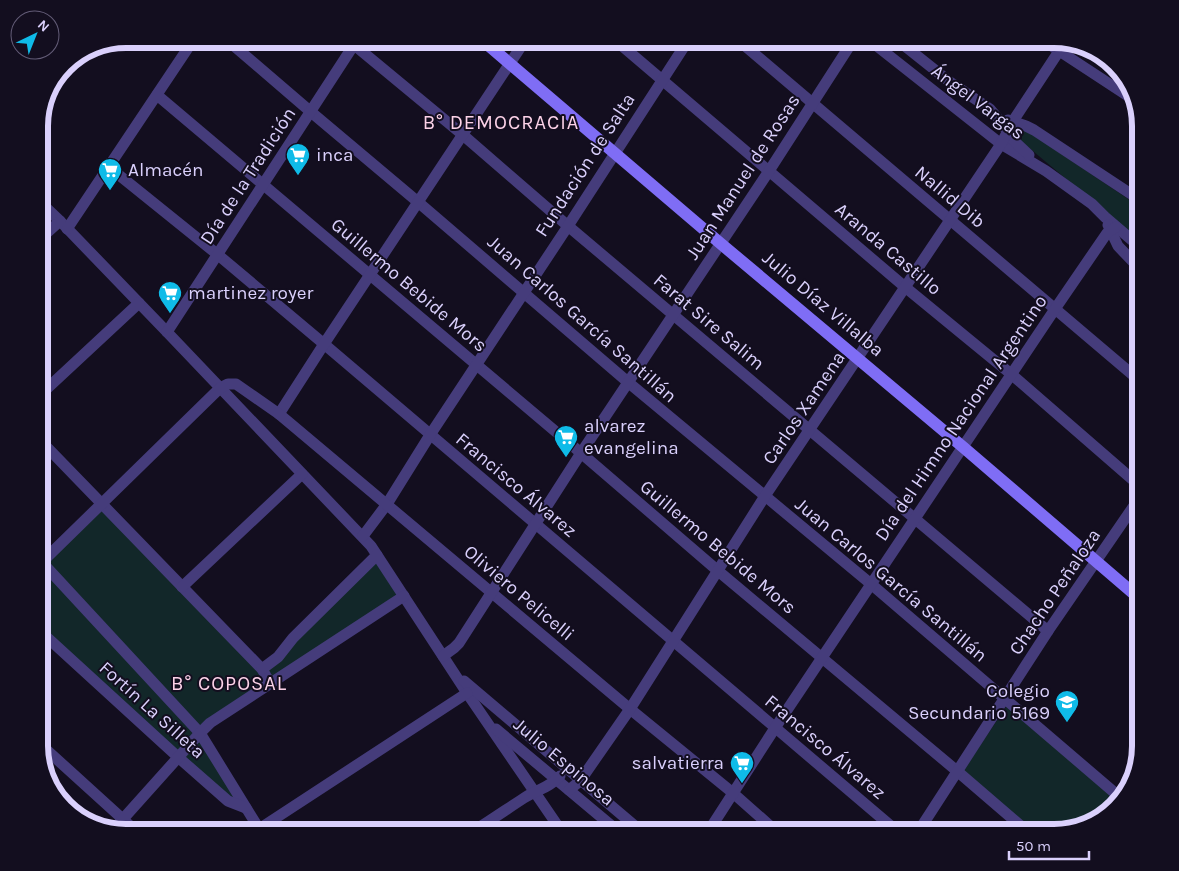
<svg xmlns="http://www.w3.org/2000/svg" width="1179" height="871" font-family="Karla,sans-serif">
  <rect width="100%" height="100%" fill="#130e1f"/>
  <!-- green -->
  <g fill="#122729">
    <polygon points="1024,129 1140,207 1140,241 1021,141"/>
    <polygon points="101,504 262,668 377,555 404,596 200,733 246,808 228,801 39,630 39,562 42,562"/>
    <polygon points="1006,707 1120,801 1092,823 1054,832 1034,832 963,771"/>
  </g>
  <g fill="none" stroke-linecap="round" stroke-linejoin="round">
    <!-- street -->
    <g stroke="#453c7b" stroke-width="11">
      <polyline points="226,39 311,112 418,202 629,383 871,584 1122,799"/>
      <polyline points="347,39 463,135 568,226 1048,631"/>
      <polyline points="614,39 905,287 1011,374 1140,486"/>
      <polyline points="737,39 1140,381"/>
      <polyline points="868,39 1001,144 1046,171 1092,204 1105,217 1140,247"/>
      <polyline points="896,39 950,82 990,109 1001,122 1012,139 1029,155"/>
      <polyline points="1041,39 1134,100"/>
      <polyline points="157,95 581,453 717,570 957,771 1028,832"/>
      <polyline points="1008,120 1026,126 1034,130 1140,200"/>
      <polyline points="109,167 217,254 324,344 898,832"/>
      <polyline points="39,201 60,221 167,332 371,546 467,693 562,832"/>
      <polyline points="1108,225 1118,246 1140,269"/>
      <polyline points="67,229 194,39"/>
      <polyline points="39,240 60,221"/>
      <polyline points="167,332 357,40"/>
      <polyline points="39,396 139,303"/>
      <polyline points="279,414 324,344 526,39"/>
      <polyline points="39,439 262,669 270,683"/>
      <polyline points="363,536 387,504 430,435 568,226 689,39"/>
      <polyline points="39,559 200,733 261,832"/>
      <polyline points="42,562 220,388 228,384 236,384 279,414 630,709 733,793 777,832"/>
      <polyline points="182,587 302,474"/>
      <polyline points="39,630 179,758 228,801 246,808"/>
      <polyline points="443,656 454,648 459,643 581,453 769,171 854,39"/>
      <polyline points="262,669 278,657 293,638 377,555"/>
      <polyline points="464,681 642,832"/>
      <polyline points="496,729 619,832"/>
      <polyline points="39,743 137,832"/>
      <polyline points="569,790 580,781 630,709 765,496 1001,144 1013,121 1065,42"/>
      <polyline points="114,829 200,733 210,723 404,596"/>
      <polyline points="259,829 467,693"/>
      <path d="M472 832C490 821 507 809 524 798 538 789 549 788 560 776"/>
      <polyline points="708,832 775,728 1055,309 1107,233 1116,227"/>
      <polyline points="918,832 1048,631 1140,497"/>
    </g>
    <!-- secondary -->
    <polyline stroke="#7f6df5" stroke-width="12" points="481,39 720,243 963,447 1140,599"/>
  </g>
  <!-- icons -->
  <defs>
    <g id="supermarket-pin" transform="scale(1.25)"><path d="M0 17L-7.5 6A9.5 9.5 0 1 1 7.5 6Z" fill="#0fbbe8" stroke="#130e1f"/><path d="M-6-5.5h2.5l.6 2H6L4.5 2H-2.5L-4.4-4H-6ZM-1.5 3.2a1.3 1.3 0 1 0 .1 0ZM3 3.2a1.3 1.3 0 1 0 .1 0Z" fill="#fff"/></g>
    <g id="school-pin" transform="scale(1.25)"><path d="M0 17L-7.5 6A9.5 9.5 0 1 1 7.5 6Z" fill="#0fbbe8" stroke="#130e1f"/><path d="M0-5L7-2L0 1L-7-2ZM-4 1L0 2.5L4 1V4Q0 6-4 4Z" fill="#fff"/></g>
  </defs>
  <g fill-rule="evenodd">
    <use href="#supermarket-pin" x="298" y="155"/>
    <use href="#supermarket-pin" x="110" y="170"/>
    <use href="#supermarket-pin" x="170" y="293"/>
    <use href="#supermarket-pin" x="566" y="437"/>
    <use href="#school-pin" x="1067" y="702"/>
    <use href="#supermarket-pin" x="742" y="763"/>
  </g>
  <g text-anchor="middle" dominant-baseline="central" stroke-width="4" stroke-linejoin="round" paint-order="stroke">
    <!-- street labels -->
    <g font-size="19" fill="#dad0fc" stroke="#130e1f">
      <text transform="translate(978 102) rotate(37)">Ángel Vargas</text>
      <text transform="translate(585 165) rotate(-57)">Fundación de Salta</text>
      <text transform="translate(248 176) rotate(-57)">Día de la Tradición</text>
      <text transform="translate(743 177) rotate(-57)">Juan Manuel de Rosas</text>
      <text transform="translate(950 197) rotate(40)">Nallid Dib</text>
      <text transform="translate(888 249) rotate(40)">Aranda Castillo</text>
      <text transform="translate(409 285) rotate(40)">Guillermo Bebide Mors</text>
      <text transform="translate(823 304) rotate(40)">Julio Díaz Villalba</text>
      <text transform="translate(582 319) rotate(41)">Juan Carlos García Santillán</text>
      <text transform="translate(709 322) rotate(40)">Farat Sire Salim</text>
      <text transform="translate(804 408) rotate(-56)">Carlos Xamena</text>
      <text transform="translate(961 418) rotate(-56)">Día del Himno Nacional Argentino</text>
      <text transform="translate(516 485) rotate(40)">Francisco Álvarez</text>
      <text transform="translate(718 547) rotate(40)">Guillermo Bebide Mors</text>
      <text transform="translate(891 580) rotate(40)">Juan Carlos García Santillán</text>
      <text transform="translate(1055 592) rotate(-56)">Chacho Peñaloza</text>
      <text transform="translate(519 593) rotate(40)">Oliviero Pelicelli</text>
      <text transform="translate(152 710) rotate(42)">Fortín La Silleta</text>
      <text transform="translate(825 747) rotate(40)">Francisco Álvarez</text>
      <text transform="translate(564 762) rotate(40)">Julio Espinosa</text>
    </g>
    <!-- poi labels -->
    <g font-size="19" fill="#dad0fc" stroke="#130e1f" text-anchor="start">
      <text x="316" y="155">inca</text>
      <text x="128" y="170">Almacén</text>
      <text x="188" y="293">martinez royer</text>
      <text x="584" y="426">alvarez<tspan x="584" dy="22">evangelina</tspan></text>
      <text x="1050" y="691" text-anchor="end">Colegio<tspan x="1050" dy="22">Secundario 5169</tspan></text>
      <text x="724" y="763" text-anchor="end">salvatierra</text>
    </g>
    <!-- neighbourhood labels -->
    <g font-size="20" letter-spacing="1" fill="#fcd2e8" stroke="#130e1f">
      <text x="501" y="122">B° DEMOCRACIA</text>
      <text x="229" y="683">B° COPOSAL</text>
    </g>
  </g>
  <!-- crop -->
  <path d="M0 0H1179V871H0ZM126 48H1054A78 78 0 0 1 1132 126V746A78 78 0 0 1 1054 824H126A78 78 0 0 1 48 746V126A78 78 0 0 1 126 48Z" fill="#130e1f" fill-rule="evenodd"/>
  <path fill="none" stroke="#dad0fc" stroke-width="6" d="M126 48H1054A78 78 0 0 1 1132 126V746A78 78 0 0 1 1054 824H126A78 78 0 0 1 48 746V126A78 78 0 0 1 126 48Z"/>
  <!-- north arrow -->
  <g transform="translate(35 35) rotate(43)"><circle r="24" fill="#130e1f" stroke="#635c77"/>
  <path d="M0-4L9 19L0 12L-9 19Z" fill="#0fbbe8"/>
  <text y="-8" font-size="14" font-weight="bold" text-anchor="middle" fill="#dad0fc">N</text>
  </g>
  <!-- scale -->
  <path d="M1009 851v8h80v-8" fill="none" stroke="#dad0fc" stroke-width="2.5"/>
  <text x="1016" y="851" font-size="15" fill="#dad0fc" stroke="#130e1f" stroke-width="4" paint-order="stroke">50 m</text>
</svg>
